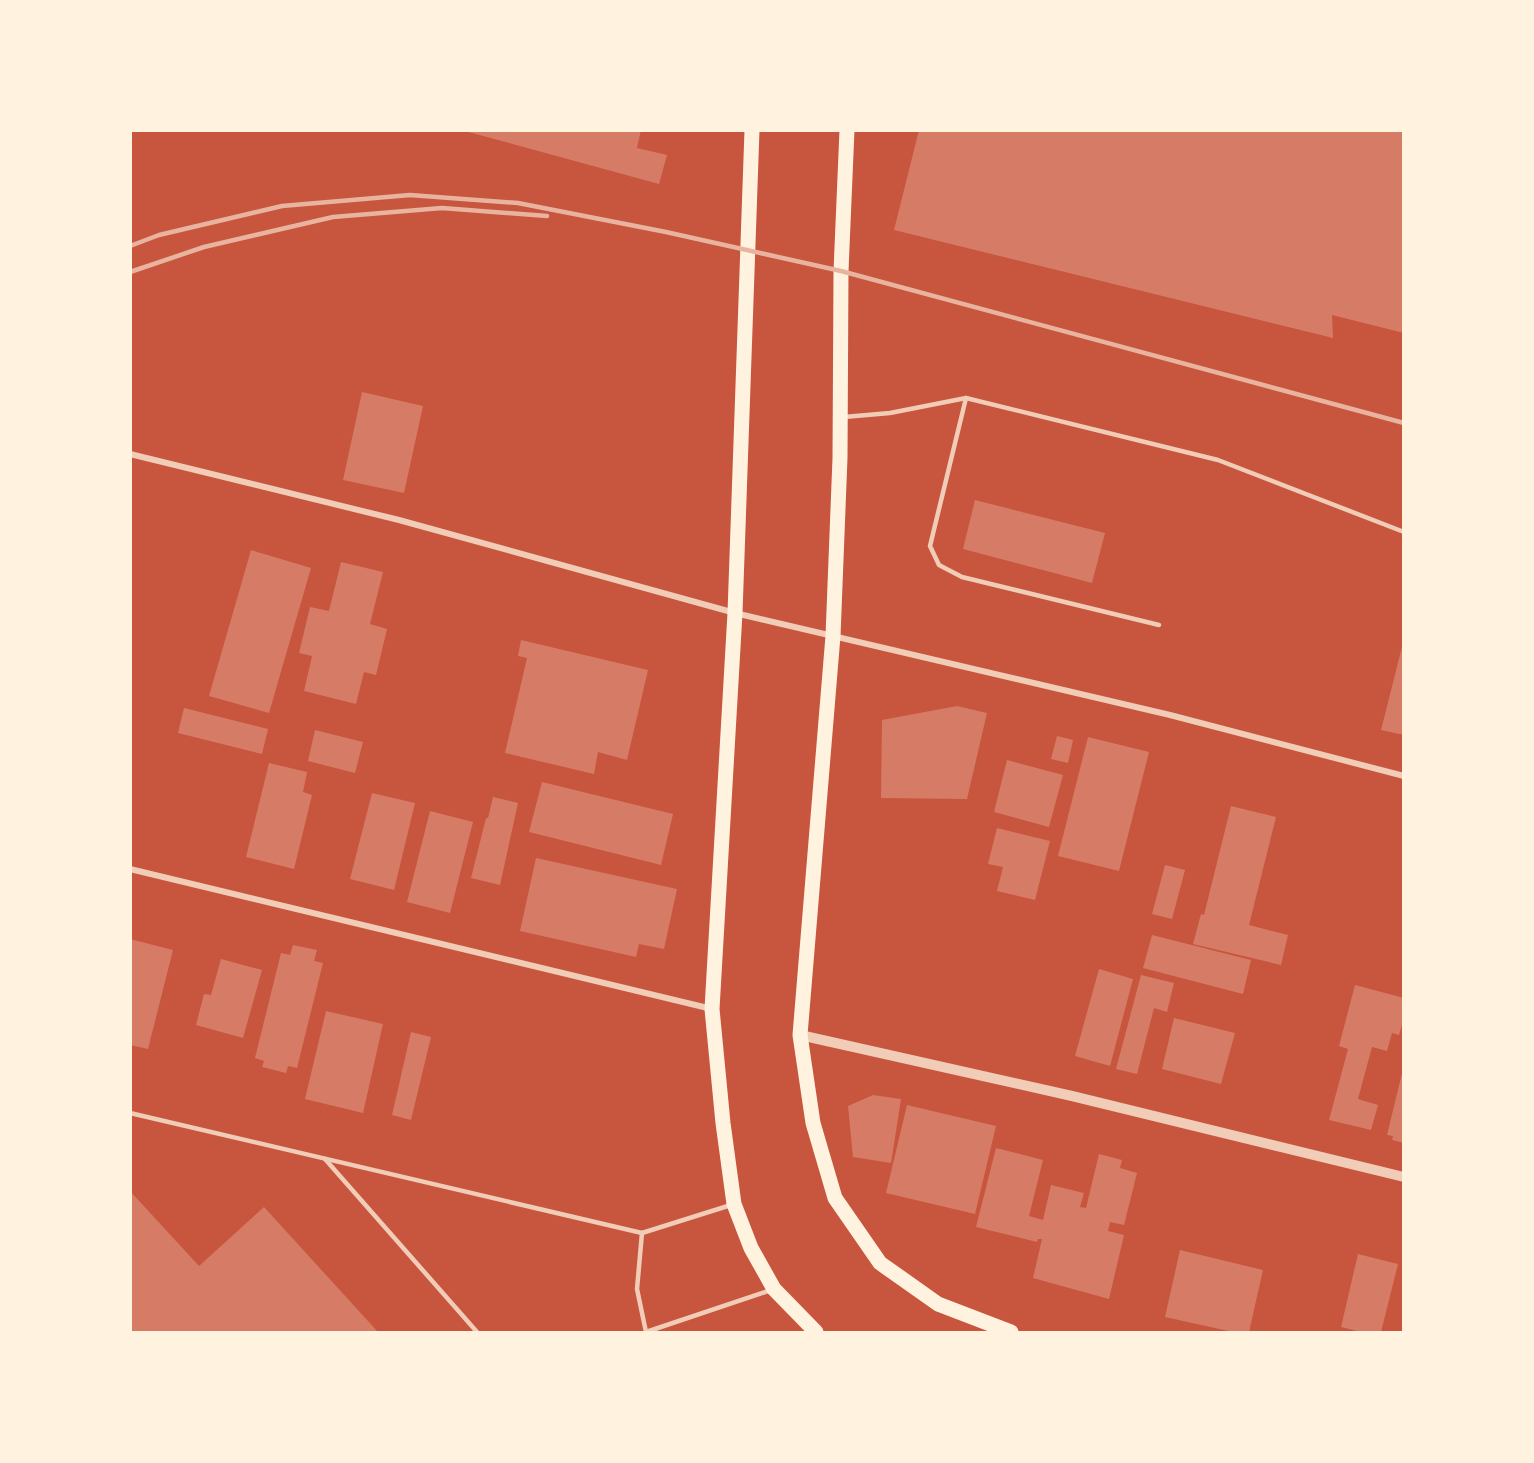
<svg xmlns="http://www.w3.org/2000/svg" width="1534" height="1463" font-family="Montserrat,sans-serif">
  <rect width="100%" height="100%" fill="#c8553d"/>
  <!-- building -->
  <g fill="#d67c66">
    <polygon points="461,130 641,130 637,148 667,155 659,184"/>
    <polygon points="919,130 1404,130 1404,333 1332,315 1333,338 894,230"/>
    <polygon points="362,392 423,406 404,493 343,480"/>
    <polygon points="975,500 1105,533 1092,583 963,549"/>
    <polygon points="251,550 311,568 269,713 209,696"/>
    <polygon points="341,562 383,572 370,624 387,629 376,675 364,672 356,704 304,691 312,656 299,653 310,607 329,611"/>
    <polygon points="521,640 648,670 627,760 598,752 594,774 505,753 527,658 518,656"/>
    <polygon points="1403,643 1404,643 1404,735 1381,730"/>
    <polygon points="957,706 987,713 967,799 881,798 882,720"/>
    <polygon points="184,708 268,729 262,754 178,733"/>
    <polygon points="315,730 363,742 355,773 308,761"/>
    <polygon points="1057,736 1073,740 1068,763 1051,759"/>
    <polygon points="1088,737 1149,752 1119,871 1058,856"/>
    <polygon points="1007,760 1063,775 1049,827 994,812"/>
    <polygon points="269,763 307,772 303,792 312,795 294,869 246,857"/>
    <polygon points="542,782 673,814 661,865 529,832"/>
    <polygon points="372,793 415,803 394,890 350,879"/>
    <polygon points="493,797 518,803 500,885 471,878 486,818 488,818"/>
    <polygon points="1231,806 1276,817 1249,925 1288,935 1281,965 1193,944 1201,914 1204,915"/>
    <polygon points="430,811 473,822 450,913 407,902"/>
    <polygon points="997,828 1050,841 1035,900 997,891 1003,867 988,864"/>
    <polygon points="536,858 677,889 664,949 639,944 636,957 520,931"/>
    <polygon points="1165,865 1185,870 1172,919 1152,914"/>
    <polygon points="1152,935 1251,960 1243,994 1143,968"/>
    <polygon points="130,939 173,950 148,1049 130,1045"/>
    <polygon points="293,945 317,950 314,961 323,963 297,1068 288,1066 286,1073 262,1067 264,1061 255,1058 281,953 290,955"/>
    <polygon points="221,959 262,970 243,1038 196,1025 204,994 211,995"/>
    <polygon points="1099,969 1133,979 1110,1066 1075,1056"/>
    <polygon points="1141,975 1174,983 1167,1012 1154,1008 1137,1074 1116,1069"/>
    <polygon points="1355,985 1404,998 1404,1018 1399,1035 1392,1033 1387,1051 1372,1047 1358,1099 1378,1105 1371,1130 1329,1120 1348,1049 1339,1046"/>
    <polygon points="326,1011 383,1024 363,1113 305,1099"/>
    <polygon points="1174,1018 1235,1033 1221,1084 1162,1069"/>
    <polygon points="411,1032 431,1037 411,1120 392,1115"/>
    <polygon points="1403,1069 1404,1069 1404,1143 1392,1140 1393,1136 1387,1135"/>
    <polygon points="873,1095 901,1099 891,1163 853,1157 848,1106"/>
    <polygon points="907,1105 996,1126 975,1214 886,1193"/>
    <polygon points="996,1148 1043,1160 1029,1216 1043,1220 1051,1185 1084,1193 1080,1207 1086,1208 1099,1154 1122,1160 1120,1168 1137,1173 1124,1225 1110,1222 1108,1231 1124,1235 1109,1299 1033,1278 1042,1239 1038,1239 1037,1242 976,1227"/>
    <polygon points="130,1191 199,1266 264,1207 378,1332 130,1332"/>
    <polygon points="1180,1250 1263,1270 1249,1332 1233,1332 1165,1317"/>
    <polygon points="1358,1254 1398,1264 1381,1332 1361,1332 1341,1327"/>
  </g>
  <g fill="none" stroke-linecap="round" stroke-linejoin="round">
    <!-- service -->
    <g stroke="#f1ccb7" stroke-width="4.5">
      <polyline points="966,398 930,546 939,565 962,577 1159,625"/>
      <polyline points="844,417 890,413 966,398 1218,460 1404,532"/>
      <polyline points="130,1113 642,1233 731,1205"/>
      <polyline points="325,1159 477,1332"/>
      <polyline points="642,1233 637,1289 646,1332"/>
      <polyline points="646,1332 771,1290"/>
    </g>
    <!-- minor -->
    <g stroke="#f1ccb7" stroke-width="6">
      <polyline points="130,454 399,520 735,613 1170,715 1404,776"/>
      <polyline points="130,869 712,1009"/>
    </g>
    <!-- tertiary -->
    <polyline stroke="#f1ccb7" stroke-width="10" points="800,1035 1072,1096 1404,1177"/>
    <!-- primary -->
    <g stroke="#fff3e0" stroke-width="15">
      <polyline points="752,130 735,613 712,1009 723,1123 734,1204 751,1248 774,1289 816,1332"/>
      <polyline points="847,130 841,271 840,458 833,636 800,1035 813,1123 835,1198 880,1263 938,1304 1011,1332"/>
    </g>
    <!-- rail -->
    <g stroke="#e9b49f" stroke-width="4.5">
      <polyline points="130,246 159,235 282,206 410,195 518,203 666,232 841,271 1404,423"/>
      <polyline points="130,272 204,247 333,217 442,208 547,216"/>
    </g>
  </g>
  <!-- border -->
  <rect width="1534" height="1463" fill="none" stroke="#fff3e0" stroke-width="264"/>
</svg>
